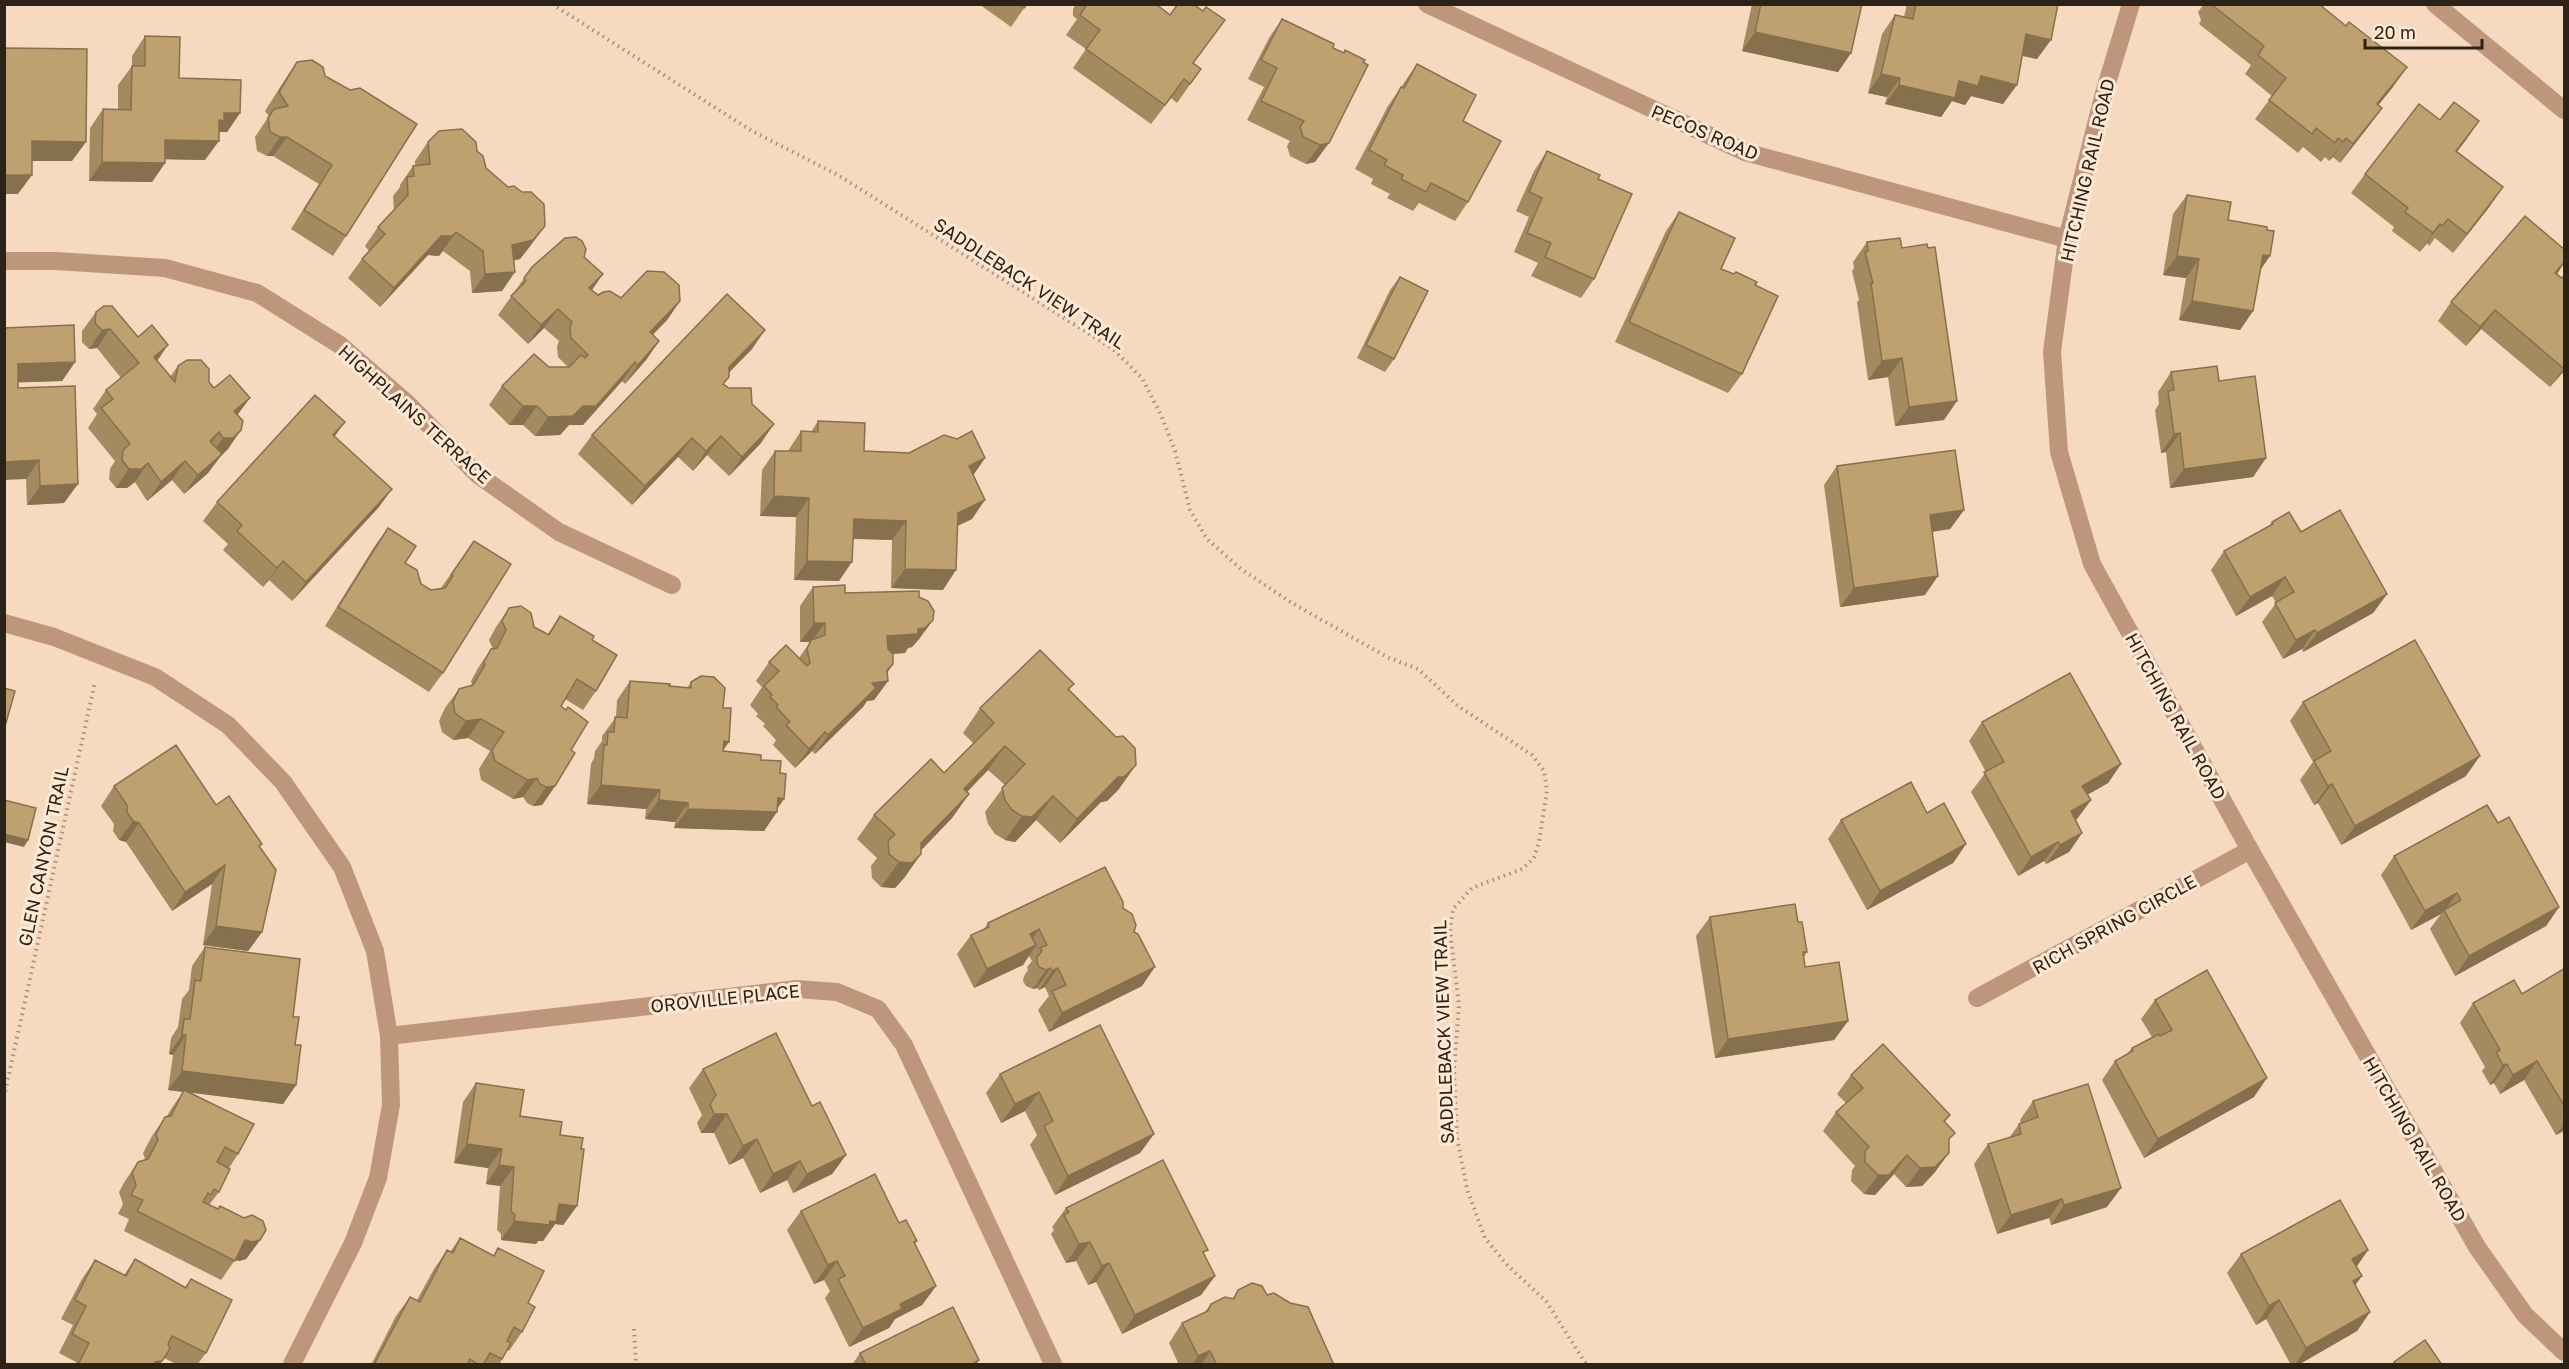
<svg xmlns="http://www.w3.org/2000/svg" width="2569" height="1369" font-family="'Golos Text',sans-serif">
  <rect width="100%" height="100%" fill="#f5dac0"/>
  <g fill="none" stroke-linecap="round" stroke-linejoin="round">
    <!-- path -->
    <g stroke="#a38f7c" stroke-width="4" stroke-dasharray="1.5 4.5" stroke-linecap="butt">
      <polyline points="552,4 752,131 838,175 1113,349 1142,378 1161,415 1175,451 1190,510 1207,539 1241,569 1292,603 1387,657 1418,669 1458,706 1532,755 1544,771 1547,791 1539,842 1534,858 1522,869 1472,888 1453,909 1450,931 1459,1005 1454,1071 1457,1138 1467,1189 1485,1238 1508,1266 1546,1301 1586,1364"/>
      <polyline points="4,1097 95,682"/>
      <polyline points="634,1329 636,1364"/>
    </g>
    <!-- minor -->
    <g stroke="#be967c" stroke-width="18">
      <polyline points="1427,4 1745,152 2067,239"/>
      <polyline points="2131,4 2104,93 2067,239 2052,352 2059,452 2092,564 2250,850 2477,1247 2525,1315 2564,1352"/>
      <polyline points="2435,4 2564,110"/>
      <polyline points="4,261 56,261 165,268 257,293 340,345 407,403 478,475 559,532 672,585"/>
      <polyline points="4,623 54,637 155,677 228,725 283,782 342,867 375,951 389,1036 391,1105 378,1178 353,1243 292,1364"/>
      <polyline points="1977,998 2250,850"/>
      <polyline points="389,1036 797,989 837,992 878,1009 904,1045 1053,1364"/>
    </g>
  </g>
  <!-- wall -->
  <g fill="#a48a5f">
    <polygon points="979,4 1027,4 1011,27"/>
    <polygon points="1076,4 1156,4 1194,64 1201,69 1177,103 1171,98 1151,124 1073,68 1086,49 1066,35 1077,19 1073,16 1073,9"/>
    <polygon points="1752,4 1862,4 1851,53 1838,72 1742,51"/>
    <polygon points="1907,4 2058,4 2037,59 2022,56 2003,104 1971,96 1965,105 1952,101 1941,117 1885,104 1887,97 1868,93 1882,34 1895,15 1904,17"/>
    <polygon points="2204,4 2319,4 2346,26 2407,67 2378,105 2382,108 2368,127 2340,163 2333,157 2329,161 2325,157 2321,162 2303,147 2298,153 2255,119 2272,96 2245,74 2251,65 2199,24 2201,20 2198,12"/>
    <polygon points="1282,19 1333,48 1344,53 1315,162 1306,164 1290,156 1287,146 1290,141 1247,120 1264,87 1248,79 1269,38"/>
    <polygon points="145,36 179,78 240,113 227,132 219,132 205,160 165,159 165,163 152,182 89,181 90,128 103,109 118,110 118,85 132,66 132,56"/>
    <polygon points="312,60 346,236 333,256 291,229 319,184 273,156 267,156 257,151 255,137 269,116 265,111 284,81 297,62"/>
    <polygon points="1417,64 1463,121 1468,202 1455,221 1419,203 1413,211 1387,198 1390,194 1371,184 1373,179 1355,169 1388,106"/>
    <polygon points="2466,140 2457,151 2490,206 2453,253 2435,238 2429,246 2427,243 2420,252 2392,231 2394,227 2351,193 2365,174"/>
    <polygon points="428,142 477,151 486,168 531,245 520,259 514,260 502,291 472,293 470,271 443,251 439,256 428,255 380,307 348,278 362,259 369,251 365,246 378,227 394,210 393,196 400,187 400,185 413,166 415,166 415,161"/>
    <polygon points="1547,151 1598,179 1594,279 1581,298 1531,276 1538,263 1514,252 1529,217 1516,211 1534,171"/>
    <polygon points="2187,195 2228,220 2260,270 2253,311 2240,330 2179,320 2186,278 2163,275 2173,214"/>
    <polygon points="1679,212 1721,269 1755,285 1742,374 1728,393 1615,342 1666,231"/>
    <polygon points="1867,242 1902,248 1944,420 1895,426 1888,377 1868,380 1857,302 1859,300 1852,271 1854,268 1853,262"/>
    <polygon points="2565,250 2565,262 2557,274 2562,278 2565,275 2565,370 2550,387 2481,329 2466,346 2438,321 2451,302"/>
    <polygon points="584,257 592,290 598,295 621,298 680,301 667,320 653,335 659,341 646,360 625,384 622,381 583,425 569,425 560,435 535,436 523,425 509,425 489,405 502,386 549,367 568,367 558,357 557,346 559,341 544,328 528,344 498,315 532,267"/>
    <polygon points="1400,277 1394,359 1385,372 1357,358 1390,290"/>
    <polygon points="96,312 157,361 170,377 178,366 209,382 238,415 228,449 220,457 208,473 184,494 172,480 147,501 135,482 127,488 116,488 109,479 110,469 115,461 88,428 97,414 93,409 106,390 121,378 97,348 89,349 82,342 82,331"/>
    <polygon points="4,328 75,362 62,381 18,382 18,388 64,503 27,505 26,479"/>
    <polygon points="752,349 729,372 724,384 752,404 761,443 729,476 707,455 693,471 678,457 632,505 578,454 592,435"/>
    <polygon points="2171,372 2219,381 2266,458 2253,477 2170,488 2166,452 2161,453 2155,410 2159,404 2158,392"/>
    <polygon points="818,421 864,451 985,458 973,475 972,519 957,526 943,590 891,588 892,540 853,539 839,581 794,580 796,517 760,516 762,470 775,451 788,451 801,431 811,432"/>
    <polygon points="345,422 334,437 392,489 378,508 292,601 269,580 263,587 223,550 228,544 203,521 217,502"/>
    <polygon points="1837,466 1964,510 1950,529 1932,532 1925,595 1840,607 1824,485"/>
    <polygon points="2272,522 2301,532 2387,594 2373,613 2303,652 2302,649 2283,659 2262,622 2276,603 2272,596 2236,616 2211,570 2224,551 2268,527"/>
    <polygon points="388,528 405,563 421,584 431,590 441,588 474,541 443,673 429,692 325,626 374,547"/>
    <polygon points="813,587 845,593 919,597 933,620 919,639 912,647 908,648 905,653 892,654 893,664 887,673 888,681 874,700 867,701 863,707 815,754 812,751 795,768 773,745 776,740 763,726 765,724 756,716 758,714 750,705 762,687 756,681 769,662 799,658 810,642 800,642 800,606"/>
    <polygon points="509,608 534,627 547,635 560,616 592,640 596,691 583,710 565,699 561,706 571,750 555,786 542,805 533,806 527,803 523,797 513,799 481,780 479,769 490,751 468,738 453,740 442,732 439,721 445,708 459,689 471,686 472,684 471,681 478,668 491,649 493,649 489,640 496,627"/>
    <polygon points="630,681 687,688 691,682 723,708 723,751 761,760 778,808 764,831 674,828 675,822 645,819 646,809 587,804 591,764 594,758 595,751 602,741 602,736 616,717 617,700"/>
    <polygon points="1074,684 1069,690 1119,789 1107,801 1101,802 1060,843 1036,820 1015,842 1005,840 995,834 988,824 985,812 1005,785 988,770 967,792 969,794 952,818 921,850 921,854 904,878 895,888 881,887 872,878 871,866 877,858 857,839 874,815 944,773 974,744 963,733 980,708"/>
    <polygon points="2303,702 2466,776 2341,845 2318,803 2314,805 2300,780 2313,762 2290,721"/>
    <polygon points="1982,722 2121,764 2108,783 2087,795 2091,800 2076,820 2082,833 2069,852 2046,864 2044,861 2018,876 1971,792 1986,772 1969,741"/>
    <polygon points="114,786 216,805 262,844 260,846 262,932 248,951 203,945 212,884 172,911 126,842 119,840 113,831 114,824 101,806"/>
    <polygon points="1927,813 1966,844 1953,863 1867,910 1828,839 1841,820"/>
    <polygon points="2498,823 2559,907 2546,926 2455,976 2430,929 2441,914 2411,930 2381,875 2394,856"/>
    <polygon points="1123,908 1134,932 1142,986 1049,1032 1038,1010 1049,996 1045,987 1039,990 1037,988 1033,989 1026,986 1023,981 1024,976 1028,970 1027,967 1032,961 1029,956 1023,965 974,988 957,954 971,935 984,929 988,923"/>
    <polygon points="1710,917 1798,922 1807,952 1804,957 1805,967 1848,1021 1834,1040 1715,1058 1696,936"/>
    <polygon points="205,947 293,1017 295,1045 296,1085 283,1104 189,1092 238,1154 229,1168 219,1192 209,1205 260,1240 246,1259 239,1261 235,1260 221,1280 124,1231 129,1219 118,1214 123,1204 119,1192 125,1181 138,1162 144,1160 145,1159 143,1153 152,1136 165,1117 167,1116 171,1109 183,1092 168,1090 173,1055 169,1054 171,1038 178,1027 182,999 189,990 192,966"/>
    <polygon points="2565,968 2565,1130 2556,1135 2524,1080 2500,1094 2494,1083 2490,1085 2482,1071 2485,1067 2460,1023 2473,1003 2522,994"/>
    <polygon points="2155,1000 2254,1097 2144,1158 2102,1080 2115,1061 2127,1054 2132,1048 2152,1037 2141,1019"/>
    <polygon points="703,1069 812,1106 846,1155 832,1174 793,1193 787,1180 760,1193 743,1158 729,1165 714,1133 701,1133 697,1123 702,1115 689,1088"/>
    <polygon points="1000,1074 1154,1134 1140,1153 1055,1195 1030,1145 1037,1135 1025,1111 1001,1123 986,1093"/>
    <polygon points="1851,1075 1950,1115 1945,1122 1949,1141 1935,1172 1922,1186 1906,1187 1894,1174 1875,1195 1864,1194 1851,1181 1852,1170 1855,1166 1823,1131 1836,1112 1846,1103 1837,1094"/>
    <polygon points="476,1083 520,1116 560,1135 581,1149 577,1206 563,1225 555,1224 543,1241 538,1241 536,1244 501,1240 501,1234 497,1230 500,1186 486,1184 488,1168 454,1163 463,1102"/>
    <polygon points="2033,1101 2107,1207 2051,1225 2049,1218 1997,1234 1974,1164 1988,1144 2009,1138 2019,1124 2021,1123 2020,1120"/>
    <polygon points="1066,1208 1204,1255 1215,1276 1201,1295 1122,1334 1096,1282 1088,1285 1076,1261 1066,1263 1051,1234 1054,1230 1052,1227"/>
    <polygon points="801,1211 899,1223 917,1241 915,1244 936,1286 922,1305 895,1319 889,1328 849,1347 825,1298 830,1291 824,1280 814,1284 787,1230"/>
    <polygon points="460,1238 493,1256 498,1248 528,1303 522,1332 509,1351 507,1350 499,1365 371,1365 396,1316 410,1297 417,1300 434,1269 447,1250 450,1252"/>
    <polygon points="2368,1250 2356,1267 2355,1285 2370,1312 2357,1331 2298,1365 2291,1365 2266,1319 2256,1325 2227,1273 2241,1254"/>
    <polygon points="135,1259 185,1287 191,1279 206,1353 197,1365 178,1365 164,1358 159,1365 75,1365 76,1362 59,1353 73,1325 61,1319 82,1279 95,1260 124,1275"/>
    <polygon points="1238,1290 1267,1295 1334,1365 1179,1365 1169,1343 1182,1323 1204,1313 1211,1304 1232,1299"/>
    <polygon points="860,1353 979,1360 976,1365 852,1365"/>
  </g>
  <!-- shaded-wall -->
  <g fill="#86704e">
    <polygon points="1755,32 1851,53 1838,72 1742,51"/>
    <polygon points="2026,34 2051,40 2037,59 2013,53"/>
    <polygon points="2407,67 2393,87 2364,123 2377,104"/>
    <polygon points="1881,74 1900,78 1887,97 1868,93"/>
    <polygon points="1981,76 2017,85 2003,104 1971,96 1965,105 1952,101 1941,117 1885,104 1899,85 1959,81"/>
    <polygon points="2382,108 2368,127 2340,163 2353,144"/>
    <polygon points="224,113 240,113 227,132 216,132 210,140"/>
    <polygon points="2479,121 2466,140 2443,170 2456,151"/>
    <polygon points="280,137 287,137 273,156 267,156"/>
    <polygon points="2346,138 2333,157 2329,161 2343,142"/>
    <polygon points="165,140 219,141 205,160 152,159"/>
    <polygon points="32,141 86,142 72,161 19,161"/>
    <polygon points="1329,143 1315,162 1306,164 1320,145"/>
    <polygon points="102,162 165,163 152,182 89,181"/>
    <polygon points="4,175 32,175 18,194 4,194"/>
    <polygon points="2503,187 2490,206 2453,253 2467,234"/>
    <polygon points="2440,224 2427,243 2420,252 2433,233"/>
    <polygon points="545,226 531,245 520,259 498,264 512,245"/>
    <polygon points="456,232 439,256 428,255 380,307 394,288 441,236"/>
    <polygon points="2263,255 2270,256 2257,275"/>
    <polygon points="2177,256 2199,259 2186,278 2163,275"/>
    <polygon points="2565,261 2557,274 2555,273"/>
    <polygon points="515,272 502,291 472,293 485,274"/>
    <polygon points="603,274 590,293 589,288"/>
    <polygon points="680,301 667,320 636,351 650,332"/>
    <polygon points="2192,301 2253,311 2240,330 2179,320"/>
    <polygon points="558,309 544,328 528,344 541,325"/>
    <polygon points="2495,310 2481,329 2466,346 2480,327"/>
    <polygon points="110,329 97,348 89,349 102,330"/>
    <polygon points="765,330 752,349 716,386 729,367"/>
    <polygon points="659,341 646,360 625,384 638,365"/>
    <polygon points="168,345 155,364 154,357"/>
    <polygon points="1902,358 1888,377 1868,380 1882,361"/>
    <polygon points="75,362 62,381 4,383 18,364"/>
    <polygon points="635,362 622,381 583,425 569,425 560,435 535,436 548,417 583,406"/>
    <polygon points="2565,367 2565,370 2550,387"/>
    <polygon points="250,398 236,417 234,411"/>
    <polygon points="1957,401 1944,420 1895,426 1909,407"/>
    <polygon points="523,406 537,406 523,425 509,425"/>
    <polygon points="345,422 331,441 333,435"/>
    <polygon points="774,424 761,443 729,476 742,457"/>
    <polygon points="241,430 228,449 220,457 208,473 184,494 223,438"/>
    <polygon points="219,432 206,452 210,441"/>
    <polygon points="2180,433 2166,452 2161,453 2174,434"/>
    <polygon points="721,436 707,455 693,471 706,451"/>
    <polygon points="692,438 678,457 632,505 645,486"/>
    <polygon points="985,458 972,477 969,466"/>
    <polygon points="2266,458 2253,477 2170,488 2184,469"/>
    <polygon points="39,460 26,479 4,480 5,462"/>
    <polygon points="185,461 172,480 147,501 161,482"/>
    <polygon points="148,463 135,482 127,488 116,488 129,469"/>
    <polygon points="78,484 64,503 27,505 40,486"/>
    <polygon points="392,489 378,508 292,601 306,582"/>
    <polygon points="774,496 809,498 796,517 760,516"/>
    <polygon points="985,500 972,519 944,532 958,513"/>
    <polygon points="1964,510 1950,529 1916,534 1930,515"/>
    <polygon points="854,519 906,521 892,540 840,538"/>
    <polygon points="283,561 269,580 263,587 277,568"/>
    <polygon points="807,561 852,562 839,581 794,580"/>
    <polygon points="905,569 956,570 943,590 891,588"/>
    <polygon points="1938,576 1925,595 1840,607 1854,588"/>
    <polygon points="2285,577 2272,596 2236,616 2250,597"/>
    <polygon points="2387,594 2373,613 2303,652 2317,633"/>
    <polygon points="933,620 919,639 912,647 908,648 905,653 874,655 887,636 918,629"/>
    <polygon points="814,623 825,623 811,642 800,642"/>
    <polygon points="2315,630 2302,649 2283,659 2296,640"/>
    <polygon points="893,664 881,682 888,681 874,700 867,701 863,707 815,754 828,735 872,683"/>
    <polygon points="481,719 468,738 453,740 466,721"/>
    <polygon points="825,732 812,751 795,768 809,749"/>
    <polygon points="724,741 729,742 716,761"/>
    <polygon points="1005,746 988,770 947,813 964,789"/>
    <polygon points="2480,756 2466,776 2341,845 2355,826"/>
    <polygon points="2121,764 2108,783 2069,805 2082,786"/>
    <polygon points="1136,765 1119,789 1107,801 1101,802 1060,843 1077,819 1118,777"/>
    <polygon points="537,778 523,797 513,799 527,780"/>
    <polygon points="2332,784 2318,803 2314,805 2328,786"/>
    <polygon points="601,785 660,790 646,809 587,804"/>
    <polygon points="555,786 542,805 533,806 546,787"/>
    <polygon points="969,794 952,818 909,863 921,854 904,878 895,888 881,887 899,862 921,843"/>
    <polygon points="1053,796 1036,820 1015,842 1005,840 1022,816"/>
    <polygon points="778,798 784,799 775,812 777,812 764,831 674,828 688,809"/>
    <polygon points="659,800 688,803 675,822 645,819"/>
    <polygon points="2091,800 2077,819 2057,830 2071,811"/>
    <polygon points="133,821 139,823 126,842 119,840"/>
    <polygon points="2082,833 2069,852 2046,864 2060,845"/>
    <polygon points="4,834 28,840 24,847 4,842"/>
    <polygon points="2058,842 2044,861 2018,876 2031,857"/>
    <polygon points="1966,844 1953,863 1867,910 1880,891"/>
    <polygon points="225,865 212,884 172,911 185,892"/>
    <polygon points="2457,893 2444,912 2444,910 2441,914 2411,930 2425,911"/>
    <polygon points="2559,907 2546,926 2455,976 2469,956"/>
    <polygon points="216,926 262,932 248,951 203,945"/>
    <polygon points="1039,929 1026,949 1030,934"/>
    <polygon points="1036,945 1023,965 974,988 987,969"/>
    <polygon points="1155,967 1142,986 1049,1032 1062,1013"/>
    <polygon points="1051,968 1037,988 1033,989 1046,970"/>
    <polygon points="1058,968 1045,987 1039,990 1052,971"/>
    <polygon points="1848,1021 1834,1040 1715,1058 1728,1039"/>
    <polygon points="182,1035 186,1035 173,1055 169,1054"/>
    <polygon points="2537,1061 2524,1080 2500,1094 2513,1075"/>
    <polygon points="2507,1064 2494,1083 2490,1085 2503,1065"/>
    <polygon points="182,1071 296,1085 283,1104 168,1090"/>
    <polygon points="2267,1078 2254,1097 2144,1158 2158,1139"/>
    <polygon points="1039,1092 1025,1111 1001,1123 1015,1104"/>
    <polygon points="714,1114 727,1114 714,1133 701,1133"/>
    <polygon points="2565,1123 2565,1130 2556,1135"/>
    <polygon points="1154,1134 1140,1153 1055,1195 1068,1176"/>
    <polygon points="757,1139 743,1158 729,1165 743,1146"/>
    <polygon points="467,1144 502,1149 488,1168 454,1163"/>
    <polygon points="1949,1153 1935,1172 1922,1186 1906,1187 1920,1168"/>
    <polygon points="846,1155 832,1174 793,1193 807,1174"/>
    <polygon points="1907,1155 1894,1174 1875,1195 1864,1194 1878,1175"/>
    <polygon points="800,1161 787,1180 760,1193 773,1174"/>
    <polygon points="499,1165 514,1167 500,1186 486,1184"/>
    <polygon points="2121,1188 2107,1207 2051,1225 2064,1205"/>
    <polygon points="2062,1199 2049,1218 1997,1234 2011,1215"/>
    <polygon points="559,1204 577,1206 563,1225 555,1224 543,1241 538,1241 536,1244 501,1240 514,1221"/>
    <polygon points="245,1240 260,1240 246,1259 239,1261 232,1259"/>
    <polygon points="1090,1242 1076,1261 1066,1263 1079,1244"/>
    <polygon points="2368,1250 2355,1269 2352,1259"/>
    <polygon points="837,1261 824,1280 814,1284 828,1265"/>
    <polygon points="1109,1263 1096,1282 1088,1285 1102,1266"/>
    <polygon points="1215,1276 1201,1295 1122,1334 1135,1315"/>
    <polygon points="2362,1276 2348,1295 2353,1281"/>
    <polygon points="936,1286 922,1305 895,1319 889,1328 849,1347 863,1328 900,1304"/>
    <polygon points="2279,1300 2266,1319 2256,1325 2269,1306"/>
    <polygon points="2370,1312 2357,1331 2298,1365 2295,1365 2306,1348"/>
    <polygon points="1210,1351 1201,1365 1192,1365 1198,1356"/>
    <polygon points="162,1361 159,1365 153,1365 155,1362"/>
  </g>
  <!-- building -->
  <g fill="#bfa06f" stroke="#86704e" stroke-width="1.5">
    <polygon points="1019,4 1027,4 1024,8"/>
    <polygon points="1087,4 1156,4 1170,15 1178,4 1193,4 1203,11 1206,7 1225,20 1193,63 1201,69 1190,84 1184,79 1165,105 1086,49 1100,30 1080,15"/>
    <polygon points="1761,4 1862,4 1851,53 1755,32"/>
    <polygon points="1916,4 2058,4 2051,40 2026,34 2017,85 1981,76 1978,86 1959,81 1955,98 1899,85 1900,78 1881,74 1895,15 1913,19"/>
    <polygon points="2319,4 2346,26 2349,22 2407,67 2377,104 2382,108 2353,144 2346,138 2343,142 2338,138 2335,143 2316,128 2312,134 2269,100 2286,78 2258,55 2264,46 2212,5"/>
    <polygon points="1282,19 1334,44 1333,48 1344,53 1345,50 1365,60 1363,62 1368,65 1329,143 1320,145 1303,137 1300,127 1304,121 1261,101 1277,68 1261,60"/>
    <polygon points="145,36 180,37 179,78 241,80 240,113 224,113 224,121 219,120 219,141 165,140 165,163 102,162 103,109 131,110 132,66 145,66"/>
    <polygon points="4,48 87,49 86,142 32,141 32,175 4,175"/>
    <polygon points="312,60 323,67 325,76 350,90 360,88 417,124 346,236 304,210 332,165 287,137 280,137 270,132 268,118 274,109 288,106 279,92 297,62"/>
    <polygon points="1417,64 1476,95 1463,121 1501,141 1468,202 1431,183 1426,192 1401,179 1403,175 1384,165 1387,160 1369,150 1401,87 1404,88"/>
    <polygon points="2454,102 2479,121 2456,151 2503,187 2467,234 2448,219 2442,226 2440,224 2433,233 2405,212 2408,208 2365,174 2419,104 2440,120"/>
    <polygon points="462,129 476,142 477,151 483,156 486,168 508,187 514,186 522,192 531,192 544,204 545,226 533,240 512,245 515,272 485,274 483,251 456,232 452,236 441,236 394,288 362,259 385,234 378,227 408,195 407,177 414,176 413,166 430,164 428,142 439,131"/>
    <polygon points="1547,151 1600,175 1598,179 1632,194 1594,279 1545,257 1551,243 1527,233 1542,198 1529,192"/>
    <polygon points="2187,195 2231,202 2228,220 2267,227 2267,230 2274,231 2270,256 2263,255 2253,311 2192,301 2199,259 2177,256"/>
    <polygon points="1679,212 1735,238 1721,269 1734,274 1736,272 1757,282 1755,285 1778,296 1742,374 1629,322"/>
    <polygon points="2525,216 2565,250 2565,261 2555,273 2562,278 2565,275 2565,367 2563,368 2495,310 2480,327 2451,302"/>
    <polygon points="576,237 582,241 586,249 584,257 603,274 589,288 598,295 603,292 610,291 621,298 647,271 664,272 679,285 680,301 650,332 659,341 638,365 635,362 596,406 583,406 573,416 548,417 537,406 523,406 502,386 534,354 549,367 569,367 581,355 585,358 588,355 571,338 570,327 572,322 558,309 541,325 511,296 526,281 524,278 532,267 565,238"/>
    <polygon points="1900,238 1902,248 1927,244 1928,248 1935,247 1957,401 1909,407 1902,358 1882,361 1871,283 1873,283 1865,252 1868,251 1867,242"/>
    <polygon points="1400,277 1428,291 1394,359 1366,345"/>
    <polygon points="727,294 765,330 729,367 729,377 723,384 729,388 751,388 752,404 774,424 742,457 721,436 706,451 692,438 645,486 592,435"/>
    <polygon points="104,306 112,306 138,337 152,325 168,345 154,357 175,382 178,366 187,360 201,360 209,369 209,382 214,388 230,375 250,398 234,411 243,421 241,430 233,438 223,438 219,432 210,441 222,454 198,475 185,461 161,482 148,463 141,469 129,469 122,460 123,450 130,444 101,408 113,399 106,390 139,363 110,329 102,330 95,323 96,312"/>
    <polygon points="74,325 75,362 18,364 18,388 75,386 78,484 40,486 39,460 5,462 4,328"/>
    <polygon points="2217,366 2219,381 2255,376 2266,458 2184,469 2180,433 2174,434 2168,391 2174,390 2171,372"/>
    <polygon points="315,395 345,422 333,435 392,489 306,582 283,561 277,568 237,531 242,525 217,502"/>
    <polygon points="818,421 865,423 864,451 909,453 944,435 957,439 972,431 985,458 969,466 985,500 958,513 956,570 905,569 906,521 854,519 852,562 807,561 809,498 774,496 775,451 801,451 801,431 818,432"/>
    <polygon points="1955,450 1964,510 1930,515 1938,576 1854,588 1837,466"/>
    <polygon points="2340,510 2387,594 2317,633 2315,630 2296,640 2275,603 2294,592 2285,577 2250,597 2224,551 2273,524 2272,522 2289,512 2301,532"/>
    <polygon points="388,528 416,546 405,563 417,570 421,584 431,590 445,588 453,576 451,575 474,541 511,564 443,673 338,607"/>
    <polygon points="845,585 845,593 919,591 919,597 928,601 934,611 933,620 925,628 918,629 918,634 887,636 888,649 893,654 893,664 887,670 888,681 872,683 876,688 828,735 825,732 809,749 786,725 790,722 776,707 778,705 770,697 772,695 764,686 779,671 769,662 786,645 807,666 810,663 807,649 811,640 825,635 825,623 814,623 813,587"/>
    <polygon points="521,606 531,613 534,627 549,635 560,616 594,636 592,640 617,655 596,691 577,679 561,706 566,710 568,707 588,722 571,750 575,753 555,786 546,787 540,784 537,778 527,780 495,761 492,750 504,732 481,719 466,721 455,713 453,702 459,689 473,685 485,665 484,662 491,649 497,648 506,630 502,621 509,608"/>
    <polygon points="2415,640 2480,756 2355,826 2332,784 2328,786 2314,761 2331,751 2303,702"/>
    <polygon points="1040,650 1074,684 1068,689 1116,737 1123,736 1135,748 1136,765 1124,777 1118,777 1077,819 1053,796 1032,817 1022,816 1012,810 1005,800 1002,788 1025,764 1005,746 964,789 969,794 921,843 921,854 912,863 899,862 889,854 888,841 895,834 874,815 931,759 944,773 994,723 980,708"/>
    <polygon points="2070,673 2121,764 2082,786 2091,800 2071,811 2082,833 2060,845 2058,842 2031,857 1984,772 2004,762 1982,722"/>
    <polygon points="701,676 714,677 725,688 723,708 731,708 729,742 724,741 723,751 761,755 761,760 781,761 780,773 786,774 784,799 778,798 777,812 688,809 688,803 659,800 660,790 601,785 604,745 607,745 608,732 614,732 615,717 627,718 630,681 670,684 669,686 691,688 691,682"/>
    <polygon points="4,688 15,691 4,730"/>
    <polygon points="176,745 216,805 229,796 262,844 259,846 276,870 262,932 216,926 225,865 185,892 139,823 133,821 127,812 127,805 114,786"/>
    <polygon points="1911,782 1927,813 1944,803 1966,844 1880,891 1841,820"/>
    <polygon points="4,800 36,808 28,840 4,834"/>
    <polygon points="2487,805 2498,823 2509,817 2559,907 2469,956 2444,910 2461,900 2457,893 2425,911 2394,856"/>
    <polygon points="1105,867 1123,902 1123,908 1132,914 1136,925 1134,932 1138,934 1155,967 1062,1013 1052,991 1066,985 1058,968 1052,971 1051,968 1046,970 1039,967 1037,962 1037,957 1042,951 1040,948 1047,945 1039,929 1030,934 1036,945 987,969 971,935 989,927 988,923"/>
    <polygon points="1795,904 1798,922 1802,922 1807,952 1803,952 1805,967 1839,962 1848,1021 1728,1039 1710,917"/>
    <polygon points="205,947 300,959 293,1017 299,1017 295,1045 301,1045 296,1085 182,1071 186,1035 182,1035 184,1019 190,1019 195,980 201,981"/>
    <polygon points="2565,968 2565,1107 2537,1061 2513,1075 2507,1064 2503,1065 2496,1052 2500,1050 2473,1003 2514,980 2522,994"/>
    <polygon points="2207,970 2267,1078 2158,1139 2115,1061 2133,1051 2132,1048 2159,1034 2160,1036 2172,1030 2155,1000"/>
    <polygon points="1100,1025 1154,1134 1068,1176 1044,1126 1053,1121 1039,1092 1015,1104 1000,1074"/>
    <polygon points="776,1033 812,1106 820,1102 846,1155 807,1174 800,1161 773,1174 757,1139 743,1146 727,1114 714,1114 710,1104 716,1095 703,1069"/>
    <polygon points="1883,1044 1950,1115 1944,1121 1955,1133 1949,1139 1949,1153 1935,1167 1920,1168 1907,1155 1889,1175 1878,1175 1865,1162 1865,1151 1869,1147 1836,1112 1863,1088 1851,1075"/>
    <polygon points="476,1083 524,1090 520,1116 562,1122 560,1135 583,1138 581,1149 584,1149 577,1206 559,1204 556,1222 550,1221 549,1225 514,1221 515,1215 511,1211 514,1167 499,1165 502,1149 467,1144"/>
    <polygon points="2088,1084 2121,1188 2064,1205 2062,1199 2011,1215 1988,1144 2021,1134 2019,1124 2038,1117 2033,1101"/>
    <polygon points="184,1090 254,1124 238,1154 225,1147 217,1162 230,1169 219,1192 214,1189 211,1195 208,1193 203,1202 218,1209 220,1206 244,1218 252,1215 263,1221 266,1230 260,1240 252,1242 245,1240 235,1261 137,1211 143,1200 131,1195 136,1185 132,1173 138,1162 148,1159 158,1140 156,1134 165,1117 171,1116"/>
    <polygon points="1163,1160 1208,1250 1203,1252 1215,1276 1135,1315 1109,1263 1102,1266 1090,1242 1079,1244 1064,1215 1069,1212 1066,1208"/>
    <polygon points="875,1174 899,1223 906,1220 917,1241 914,1242 936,1286 900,1304 902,1309 863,1328 838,1279 845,1276 837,1261 828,1265 801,1211"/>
    <polygon points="2340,1200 2368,1250 2352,1259 2362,1276 2353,1281 2370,1312 2306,1348 2279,1300 2269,1306 2241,1254"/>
    <polygon points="460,1238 494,1256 498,1248 544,1271 528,1303 535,1307 522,1332 514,1327 507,1341 511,1343 502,1359 490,1353 483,1365 479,1365 470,1359 467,1365 379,1365 375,1363 410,1297 420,1302 447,1250 453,1253"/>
    <polygon points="135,1259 186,1288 191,1279 232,1300 206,1353 172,1336 168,1344 170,1349 162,1361 155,1362 154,1365 78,1365 89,1343 72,1334 86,1306 75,1300 95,1260 126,1276"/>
    <polygon points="1252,1283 1262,1286 1267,1295 1274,1293 1290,1303 1308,1307 1334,1365 1217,1365 1210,1351 1198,1356 1182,1323 1208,1311 1211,1304 1225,1297 1234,1299 1238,1290"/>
    <polygon points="953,1307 979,1360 971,1365 866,1365 860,1353"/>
    <polygon points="2425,1340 2442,1365 2396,1365 2394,1362"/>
  </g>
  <g text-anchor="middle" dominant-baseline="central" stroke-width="6" stroke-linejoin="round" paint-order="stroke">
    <!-- street labels -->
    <g font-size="18" fill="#2b2218" stroke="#ffe9d4">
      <text transform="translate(1705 132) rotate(23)">PECOS ROAD</text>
      <text transform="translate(2087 170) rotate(-77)">HITCHING RAIL ROAD</text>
      <text transform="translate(1030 283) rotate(33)">SADDLEBACK VIEW TRAIL</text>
      <text transform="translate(415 414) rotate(42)">HIGHPLAINS TERRACE</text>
      <text transform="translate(2176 716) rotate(61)">HITCHING RAIL ROAD</text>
      <text transform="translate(43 856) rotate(-78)">GLEN CANYON TRAIL</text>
      <text transform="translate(2114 924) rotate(-29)">RICH SPRING CIRCLE</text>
      <text transform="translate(725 998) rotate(-6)">OROVILLE PLACE</text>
      <text transform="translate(1443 1032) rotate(-92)">SADDLEBACK VIEW TRAIL</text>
      <text transform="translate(2415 1139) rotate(60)">HITCHING RAIL ROAD</text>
    </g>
  </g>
  <!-- border -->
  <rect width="2569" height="1369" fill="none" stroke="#2b2218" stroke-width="12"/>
  <!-- scale -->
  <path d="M2365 39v9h117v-9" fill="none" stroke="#2b2218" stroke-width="3"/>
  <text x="2374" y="39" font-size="18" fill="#2b2218" stroke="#ffe9d4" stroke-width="4.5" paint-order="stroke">20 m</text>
</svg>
